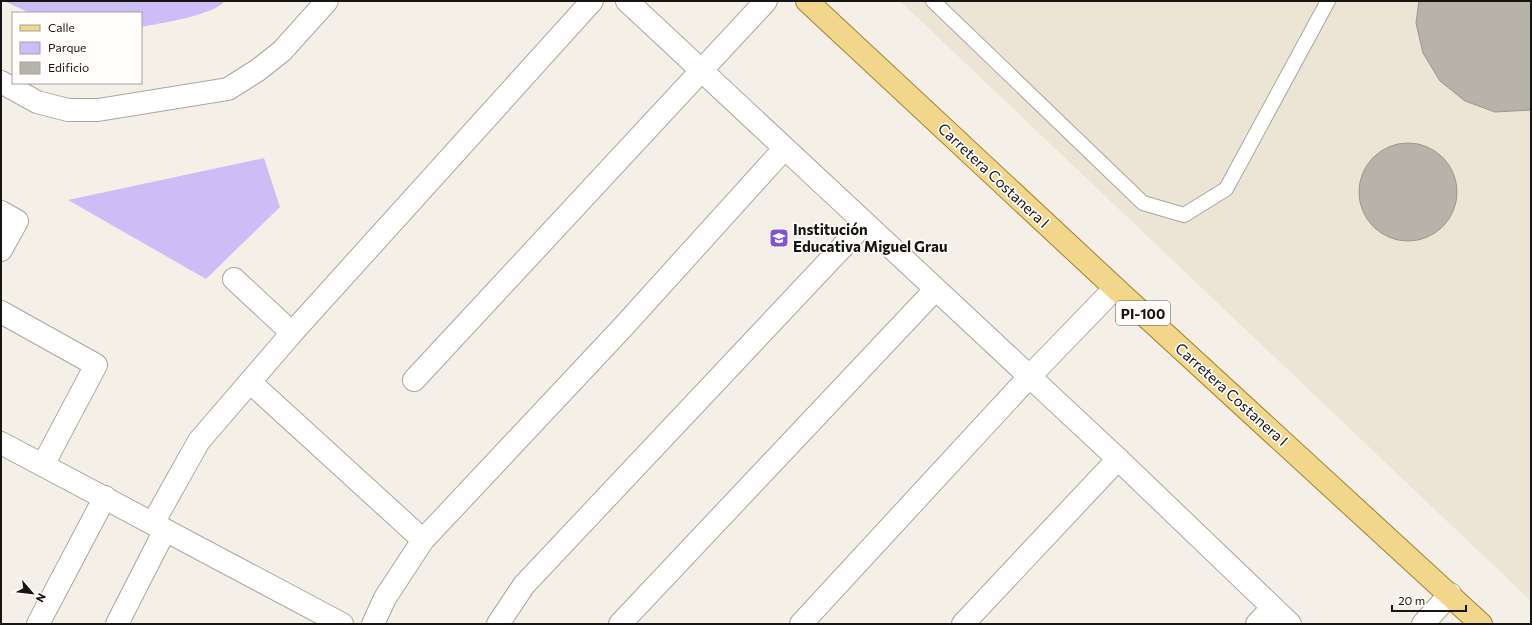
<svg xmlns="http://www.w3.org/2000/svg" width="1532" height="625" font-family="Commissioner,sans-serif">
  <rect width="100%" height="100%" fill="#f4f0e8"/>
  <!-- built -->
  <polygon fill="#ece5d5" points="900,1 1531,1 1531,601 1166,254"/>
  <!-- green -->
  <g fill="#ccbdf6">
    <path d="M4 1H225C212 16 161 23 141 27V13H30Z"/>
    <polygon points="264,158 280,207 206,279 68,200"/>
  </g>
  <!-- building -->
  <g fill="#b7b3ab" stroke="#99968e">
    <polygon points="1419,1 1531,1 1531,110 1495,112 1465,101 1440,81 1423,53 1416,23"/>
    <circle cx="1408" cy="192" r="49"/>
  </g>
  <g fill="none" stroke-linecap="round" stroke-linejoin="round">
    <!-- lane casing -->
    <g stroke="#aaa69e" stroke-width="16">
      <polyline id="lane" points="933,1 1143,203 1184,215 1226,189 1328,1"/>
    </g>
    <!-- street casing -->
    <g stroke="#aaa69e" stroke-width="24">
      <g id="street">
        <polyline points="627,1 1118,459 1290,624"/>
        <polyline points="1,82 37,102 68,110 98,110 228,89 258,70 282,51 327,1"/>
        <polyline points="1,212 17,221 1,250"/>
        <polyline points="234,279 292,333"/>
        <polyline points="1,312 96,365 43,465"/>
        <polyline points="414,380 766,1"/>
        <polyline points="250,382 423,540"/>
        <polyline points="1,443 342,624"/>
        <polyline points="153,523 199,441 292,333 592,1"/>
        <polyline points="38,624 105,497"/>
        <polyline points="117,624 165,530"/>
        <polyline points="373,624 385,598 423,540 623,327 784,149"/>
        <polyline points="498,624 524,585 864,224"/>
        <polyline points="620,624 935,290"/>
        <polyline points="801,624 1029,377 1115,288"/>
        <polyline points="963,624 1118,459"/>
        <polyline points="1257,624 1272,608"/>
        <polyline points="1423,624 1450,594"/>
      </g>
    </g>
    <!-- primary casing -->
    <g stroke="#a0812e" stroke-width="24">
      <polyline id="primary" points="807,1 1115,288 1481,624"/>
    </g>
    <!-- lane -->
    <use href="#lane" stroke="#fff" stroke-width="14"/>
    <!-- street -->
    <use href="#street" stroke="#fff" stroke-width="22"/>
    <!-- primary -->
    <use href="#primary" stroke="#f2d68b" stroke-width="22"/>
  </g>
  <!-- icons -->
  <defs>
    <g id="school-square" transform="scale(1)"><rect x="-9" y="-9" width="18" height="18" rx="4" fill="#8155ce" stroke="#fffefc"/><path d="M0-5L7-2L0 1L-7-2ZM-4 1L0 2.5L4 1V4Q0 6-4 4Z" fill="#fff"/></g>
  </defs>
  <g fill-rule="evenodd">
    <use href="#school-square" x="779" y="238"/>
  </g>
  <g text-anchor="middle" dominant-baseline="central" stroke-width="3.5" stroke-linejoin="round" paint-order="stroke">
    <!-- shield labels -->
    <rect fill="#fffefc" stroke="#5c5b58" stroke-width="1" x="1116" y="301" width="54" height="24" rx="3"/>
    <g font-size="14" font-weight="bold" fill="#161512">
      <text x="1143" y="313">PI-100</text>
    </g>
    <!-- street labels -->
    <g font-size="15" fill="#161512" stroke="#fffefc">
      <text transform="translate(994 175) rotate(43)">Carretera Costanera I</text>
      <text transform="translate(1232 394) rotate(42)">Carretera Costanera I</text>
    </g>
    <!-- poi labels -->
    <g font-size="15" font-weight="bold" fill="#161512" stroke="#fffefc" text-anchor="start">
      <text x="793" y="229">Institución<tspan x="793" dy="17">Educativa Miguel Grau</tspan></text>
    </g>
  </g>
  <!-- border -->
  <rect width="1532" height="625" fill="none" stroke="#161512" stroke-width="4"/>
  <!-- legend -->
  <rect x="12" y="12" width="130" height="72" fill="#fffefc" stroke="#a2a19e"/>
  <rect x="20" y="25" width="20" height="6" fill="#f2d68b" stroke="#a2a19e"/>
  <text x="48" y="32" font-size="12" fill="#161512">Calle</text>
  <rect x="20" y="42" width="20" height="12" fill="#ccbdf6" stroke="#a2a19e"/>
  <text x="48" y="52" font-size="12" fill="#161512">Parque</text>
  <rect x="20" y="62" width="20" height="12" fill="#b7b3ab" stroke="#a2a19e"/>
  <text x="48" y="72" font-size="12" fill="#161512">Edificio</text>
  <!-- north arrow -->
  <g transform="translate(32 593) rotate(118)" stroke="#fffefc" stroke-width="3" paint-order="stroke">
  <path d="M0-3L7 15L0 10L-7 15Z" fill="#161512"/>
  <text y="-6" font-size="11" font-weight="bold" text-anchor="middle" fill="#161512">N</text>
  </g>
  <!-- scale -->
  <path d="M1392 605v6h74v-6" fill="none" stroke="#161512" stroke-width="2"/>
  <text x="1398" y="605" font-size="12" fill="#161512" stroke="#fffefc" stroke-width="3" paint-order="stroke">20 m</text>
</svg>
